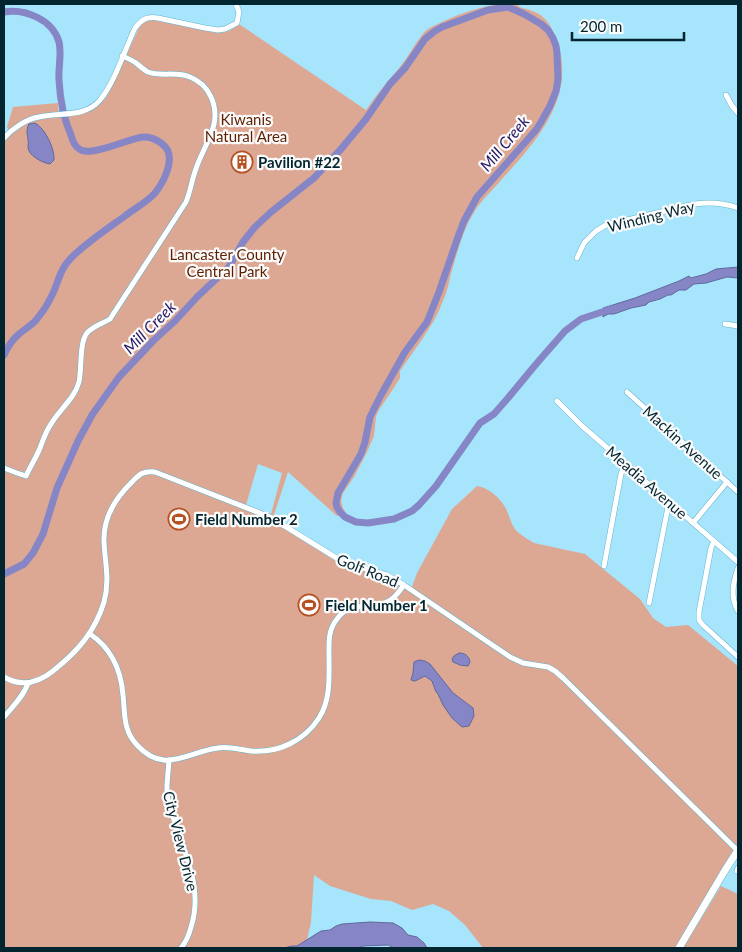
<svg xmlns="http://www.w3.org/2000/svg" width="742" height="952" font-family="Lato,sans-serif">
  <rect width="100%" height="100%" fill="#a7e5fc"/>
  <!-- green -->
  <g fill="#dca893" fill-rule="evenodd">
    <path d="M501 4C505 4 512 3 516 4 518 6 520 7 522 8 540 12 548 18 555 36 579 93 539 139 502 179 492 191 481 200 473 214 463 230 456 256 451 274 449 281 448 289 445 296 441 306 436 318 430 327 421 342 410 356 400 371V378L395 386 379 410 376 416 374 436 367 452 354 477 343 493 341 501 343 508 346 513 337 516 288 472 272 521 336 561 350 568 380 575 388 579 410 592 417 573 452 509 477 486C489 488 499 497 505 507 509 514 510 522 515 529 520 535 528 539 534 543L585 554 640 599 653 618 666 627 688 625 738 666V843L675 948H483L465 925 449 911 433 904 412 910 391 901 371 899 330 886 314 875 311 922 307 940 297 946H292L284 948H4V141L11 134 7 127 13 107 58 103 59 117C79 115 93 114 107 96L139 28C143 22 146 21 154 20L219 33C227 32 233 30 239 24L366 110C377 94 388 81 400 67 408 57 414 45 422 35 427 28 434 26 442 22 461 13 479 7 501 4ZM258 464 282 473 271 514 246 505Z"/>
    <polygon points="721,886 738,894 738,948 683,948"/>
  </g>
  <!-- water -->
  <g fill="#8686c7" stroke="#5f699a">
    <path d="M35 123C45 128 55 149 54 160L50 164C43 163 32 157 29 151 27 148 29 143 28 139 27 133 26 130 29 124Z"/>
    <polygon points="738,267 738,278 727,277 706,283 694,284 686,290 679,290 671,295 668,295 660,299 649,302 646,305 631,308 614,314 608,314 603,317 603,308 635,298 679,281 689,276 691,278 706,274 716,269"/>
    <path d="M459 653C465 653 469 656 470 662L468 666 460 665 453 662 452 659 454 656Z"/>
    <polygon points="419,660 425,661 430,664 453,693 473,708 474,716 469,726 462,727 452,718 443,705 438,694 436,692 432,681 425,676 415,681 411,680 413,673 414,662"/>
    <polygon points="370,922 393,923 402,928 408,935 417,937 424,943 427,948 394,948 388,945 363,946 358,948 284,948 292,946 297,946 321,931 330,930 336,926 342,924"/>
  </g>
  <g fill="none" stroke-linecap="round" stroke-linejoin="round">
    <!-- river -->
    <g stroke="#8686c7" stroke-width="7">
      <path d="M4 12C25 8 53 20 59 42 62 54 58 68 59 80 60 99 63 117 71 135 72 139 74 145 78 148 89 159 129 138 143 137 152 136 164 143 168 151 173 164 163 183 155 193 146 203 135 208 125 216 107 229 87 242 71 258 58 271 58 287 49 301 46 307 41 314 36 320 32 325 25 329 19 334 12 340 7 348 4 355"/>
      <polyline points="4,574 24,564 33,553 43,534 57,488 78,441 92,415 119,377 154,340 175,321 197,297 229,267 243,242 255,227 271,212 314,178 341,149 366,119 390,84 405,68 425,39 435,31 442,27 488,10 508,7 524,14 541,24 548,30 553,38 556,46 557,53 558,79 556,91 550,106 541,122 536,130 477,197 464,221 459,234 439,292 427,322 405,352 381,395 370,417 365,442 361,454 338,493 336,503 337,507 340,512 345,517 356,522 368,523 394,519 412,511 419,505 436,486 480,423 494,414 508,398 537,363 565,331 581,319 611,309"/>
    </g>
    <!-- minor casing -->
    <g stroke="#63b2ce" stroke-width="6">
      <g id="minor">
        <polyline points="726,95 732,106 738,113"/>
        <path d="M4 138C12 129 26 119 39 117 60 112 85 118 100 100 115 82 125 49 135 28 142 19 147 16 158 18L205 28 218 30 225 29 237 23 239 12 236 4"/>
        <path d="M577 258 584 243 596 231 606 225 695 204C710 202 724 203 738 208"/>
        <polyline points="725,324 738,326"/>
        <polyline points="627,392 738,492"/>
        <polyline points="557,401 581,425 738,562"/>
        <path d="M4 468 17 473 26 476C30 467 36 458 40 448 43 440 46 431 51 424 59 410 75 398 79 382 82 369 79 343 87 333 93 326 102 324 110 319L186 202C191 190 192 178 197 166 205 143 223 123 211 97 207 88 200 81 190 77 176 71 160 77 148 72 144 70 140 66 136 63 132 60 127 58 122 56"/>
        <polyline points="693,523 727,482"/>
        <polyline points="714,541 711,548 699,612 699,620 703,625 738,657"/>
        <polyline points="604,566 621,474 625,463"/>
        <path d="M738 568C733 583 730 597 738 611"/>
        <polyline points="649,603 669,502"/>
        <path d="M90 634C111 648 121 670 123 695 125 713 123 731 137 745 164 775 187 752 218 748 229 746 240 750 251 751 279 753 304 741 319 718 331 699 329 677 329 655 329 642 328 630 337 619 351 599 371 611 389 601 395 598 400 590 404 585"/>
        <path d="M4 677C21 687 38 683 53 671 77 652 95 632 104 602 110 580 105 563 104 542 103 519 114 500 130 484 138 476 142 470 155 472L270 517 343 562 387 575 404 585 510 657 523 663 548 667 555 671 563 678 738 851"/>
        <path d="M4 717C12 707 24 696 28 683"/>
        <path d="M169 760 167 785V795C176 839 206 882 191 927 189 935 186 942 181 948"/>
        <polyline points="737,871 738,868"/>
      </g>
    </g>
    <!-- highway casing -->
    <g stroke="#63b2ce" stroke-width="8">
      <polyline id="highway" points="679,948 724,872 738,850"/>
    </g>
    <!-- minor -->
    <use href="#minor" stroke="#fff" stroke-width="5"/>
    <!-- highway -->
    <use href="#highway" stroke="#fff" stroke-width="7"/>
  </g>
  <!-- icons -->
  <defs>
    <g id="building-ring" transform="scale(1.125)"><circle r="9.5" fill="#fbfbfb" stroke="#b65221" stroke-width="1.5"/><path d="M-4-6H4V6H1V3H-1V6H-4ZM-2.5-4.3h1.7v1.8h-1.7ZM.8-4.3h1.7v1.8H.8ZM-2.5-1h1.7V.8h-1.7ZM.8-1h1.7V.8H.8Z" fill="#b65221"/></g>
    <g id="stadium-ring" transform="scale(1.125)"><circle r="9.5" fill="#fbfbfb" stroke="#b65221" stroke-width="1.5"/><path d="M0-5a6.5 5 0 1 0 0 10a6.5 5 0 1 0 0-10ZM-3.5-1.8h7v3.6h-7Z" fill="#b65221"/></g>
  </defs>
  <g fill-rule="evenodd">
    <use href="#building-ring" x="242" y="162"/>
    <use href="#stadium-ring" x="179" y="519"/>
    <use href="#stadium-ring" x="309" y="605"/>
  </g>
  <g text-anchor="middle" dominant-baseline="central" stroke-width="4.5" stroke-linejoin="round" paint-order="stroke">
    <!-- park labels -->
    <g font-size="15" fill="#5e1f00" stroke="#fbfbfb">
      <text x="246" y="119">Kiwanis<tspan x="246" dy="17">Natural Area</tspan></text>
      <text x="227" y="254">Lancaster County<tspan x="227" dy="17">Central Park</tspan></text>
    </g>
    <!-- poi labels -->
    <g font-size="15" font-weight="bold" fill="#032530" stroke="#fbfbfb" text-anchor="start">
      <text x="258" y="162">Pavilion #22</text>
      <text x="195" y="519">Field Number 2</text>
      <text x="325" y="605">Field Number 1</text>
    </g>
    <!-- street labels -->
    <g font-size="15" fill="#032530" stroke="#fbfbfb">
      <text transform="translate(651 216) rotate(-14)">Winding Way</text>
      <text transform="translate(683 442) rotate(42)">Mackin Avenue</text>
      <text transform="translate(647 482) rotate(41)">Meadia Avenue</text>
      <text transform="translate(368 570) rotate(22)">Golf Road</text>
      <text transform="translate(181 841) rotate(76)">City View Drive</text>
    </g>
    <!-- water labels -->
    <g font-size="16" font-style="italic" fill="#261764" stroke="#fbfbfb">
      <text transform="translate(504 143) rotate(-50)">Mill Creek</text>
      <text transform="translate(149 327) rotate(-45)">Mill Creek</text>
    </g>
  </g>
  <!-- border -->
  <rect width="742" height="952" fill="none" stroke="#032530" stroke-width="10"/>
  <!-- scale -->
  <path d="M572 32v8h112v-8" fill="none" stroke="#032530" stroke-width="2.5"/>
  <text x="580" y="32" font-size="15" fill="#032530" stroke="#fbfbfb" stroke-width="4" paint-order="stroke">200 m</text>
</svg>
